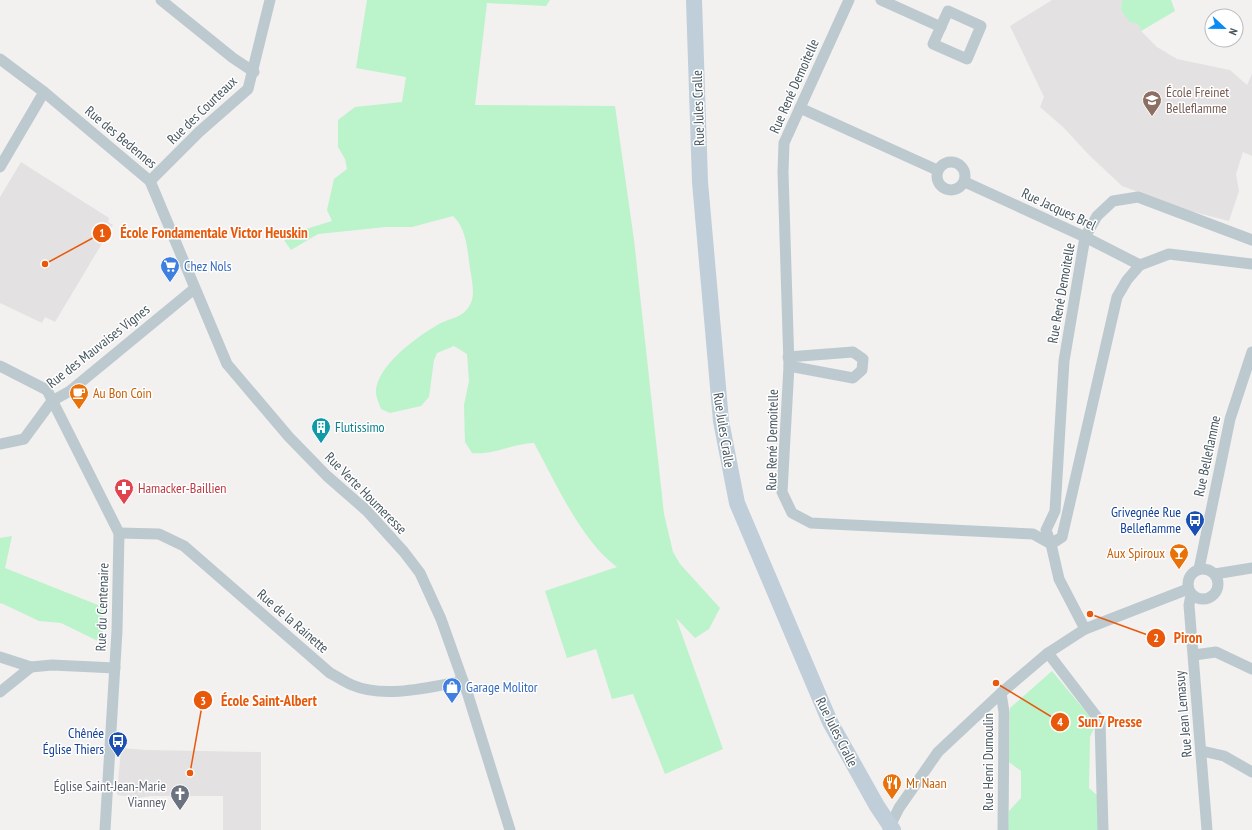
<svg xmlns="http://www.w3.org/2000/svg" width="1252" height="830" font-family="'PT Sans Narrow',sans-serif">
  <rect width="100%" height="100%" fill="#f3f0f0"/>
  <!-- education -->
  <g fill="#e4e1e2">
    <polygon points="1052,0 1122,0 1121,10 1138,24 1141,31 1157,47 1177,59 1230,70 1247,85 1252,74 1252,156 1243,152 1236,174 1239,191 1229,221 1186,210 1122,186 1089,155 1063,127 1040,107 1044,97 1010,26"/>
    <polygon points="21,162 109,218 108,222 113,225 55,322 45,317 42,323 0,303 0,197"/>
    <polygon points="121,748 146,750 261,752 261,830 223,830 223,796 151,796 138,798 117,795"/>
  </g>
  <!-- green -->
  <g fill="#bbf3ca">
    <path d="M367 0H550L546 6 487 3 475 105 615 106 634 240 664 514 673 552 680 564 720 608 709 629 695 638 676 618 723 749 665 774 633 694 612 699 596 649 567 658 545 591 617 567C581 541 555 481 534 443 511 444 494 455 472 453L465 442 464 405 469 381 467 354 454 346 437 353 434 360 429 397 421 406 390 413 381 409C379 404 377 399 376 394 374 367 418 336 439 324 452 317 466 318 472 300 475 289 470 272 469 261 467 245 465 227 453 216L412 227H386L318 234 291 250 284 240 306 229 332 221 327 210 334 179 347 169 345 159 338 147V120L355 107 402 102 406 77 356 68Z"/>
    <polygon points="1122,0 1171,0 1175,11 1141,31 1138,24 1130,22 1121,10"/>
    <polygon points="12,536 5,568 103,607 102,643 61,623 39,621 1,603 0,604 0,538"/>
    <polygon points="1052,671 1096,724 1090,737 1089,788 1099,797 1099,830 1008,830 1009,811 1021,798 1021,771 1009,762 1010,708"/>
  </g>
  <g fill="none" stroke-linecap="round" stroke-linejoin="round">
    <!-- street -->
    <g stroke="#bccad0" stroke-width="11">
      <polyline points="161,0 233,58 254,72"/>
      <polyline points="849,0 784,143 783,172 789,366 782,492 792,513 811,523 1033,534 1051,544 1059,579 1085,629"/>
      <polyline points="881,0 941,27"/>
      <polygon points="948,11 981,26 967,59 933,44"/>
      <polyline points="0,59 44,92 150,181 227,364 289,437 327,476 367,511 404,552 420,573 441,619 468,695 510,830"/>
      <polyline points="800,108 937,170"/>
      <circle cx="951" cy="176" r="14"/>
      <polyline points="0,167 44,92"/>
      <polyline points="150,181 199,132 248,89 270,0"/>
      <polyline points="965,182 1085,237 1140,265"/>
      <polyline points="1252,240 1138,197 1113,201 1097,216 1085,237 1064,361 1055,511 1046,530 1051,544 1062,537 1117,297 1127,280 1140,265 1169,254 1252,264"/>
      <polyline points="788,357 853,352 863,359 862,370 853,378 789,366"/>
      <polyline points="0,366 47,390 119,533 117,631 105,830"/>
      <polyline points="0,444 24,439 52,401 70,391 194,289"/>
      <path d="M119 533 159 534 184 546 330 673C338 677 345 682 352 685 384 699 430 687 463 681"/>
      <circle cx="1203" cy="584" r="15"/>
      <polyline points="1199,569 1230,419 1252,352"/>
      <polyline points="1215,574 1252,568"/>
      <polyline points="1191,595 1189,605 1207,830"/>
      <polyline points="1048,653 1100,721 1103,830"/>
      <polyline points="1194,655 1216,652 1252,669"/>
      <polyline points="0,657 31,667 52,665 115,668"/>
      <polyline points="0,692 31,667"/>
      <polyline points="1001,693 1004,712 1003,830"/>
      <polyline points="1202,751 1224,756 1252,772"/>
      <polyline points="888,830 899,808 938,752 1001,693 1048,653 1085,629 1188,589"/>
    </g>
    <!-- secondary -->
    <polyline stroke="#bfced8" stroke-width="16" points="694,0 700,182 721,421 737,503 830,722 877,806 893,830"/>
  </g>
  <!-- icons -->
  <defs>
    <g id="school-pin" transform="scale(1)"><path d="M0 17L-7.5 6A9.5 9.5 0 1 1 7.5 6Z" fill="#8d6e63" stroke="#fff"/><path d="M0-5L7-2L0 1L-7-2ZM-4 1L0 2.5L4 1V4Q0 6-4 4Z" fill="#fff"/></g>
    <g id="supermarket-pin" transform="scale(1)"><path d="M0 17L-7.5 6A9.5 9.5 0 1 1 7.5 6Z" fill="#3f7fe0" stroke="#fff"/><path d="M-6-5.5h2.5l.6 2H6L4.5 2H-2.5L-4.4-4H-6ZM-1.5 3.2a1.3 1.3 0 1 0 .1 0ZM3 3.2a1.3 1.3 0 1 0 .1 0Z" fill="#fff"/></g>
    <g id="cafe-pin" transform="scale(1)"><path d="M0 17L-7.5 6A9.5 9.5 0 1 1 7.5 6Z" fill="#e8710a" stroke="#fff"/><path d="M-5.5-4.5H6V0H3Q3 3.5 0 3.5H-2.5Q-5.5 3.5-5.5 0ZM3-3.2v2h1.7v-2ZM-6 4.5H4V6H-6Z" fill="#fff"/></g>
    <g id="building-pin" transform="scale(1)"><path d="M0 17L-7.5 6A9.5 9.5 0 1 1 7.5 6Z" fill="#0f9aa8" stroke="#fff"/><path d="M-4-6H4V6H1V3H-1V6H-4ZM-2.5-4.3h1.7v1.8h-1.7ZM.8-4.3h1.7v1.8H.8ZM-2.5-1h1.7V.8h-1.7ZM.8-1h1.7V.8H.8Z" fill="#fff"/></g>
    <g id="pharmacy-pin" transform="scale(1)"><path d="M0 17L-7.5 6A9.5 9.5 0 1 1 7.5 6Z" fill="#e0444e" stroke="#fff"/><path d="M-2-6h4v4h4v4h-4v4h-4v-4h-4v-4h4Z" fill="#fff"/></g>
    <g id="bus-pin" transform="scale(1)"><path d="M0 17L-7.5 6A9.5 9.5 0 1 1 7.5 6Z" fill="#1a4fb4" stroke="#fff"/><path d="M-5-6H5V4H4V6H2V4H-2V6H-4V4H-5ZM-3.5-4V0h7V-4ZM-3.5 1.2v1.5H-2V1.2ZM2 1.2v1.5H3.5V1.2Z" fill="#fff"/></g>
    <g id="bar-pin" transform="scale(1)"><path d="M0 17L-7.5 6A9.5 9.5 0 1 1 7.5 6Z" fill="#e8710a" stroke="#fff"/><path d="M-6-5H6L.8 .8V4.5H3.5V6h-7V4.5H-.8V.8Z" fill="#fff"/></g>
    <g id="shop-pin" transform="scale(1)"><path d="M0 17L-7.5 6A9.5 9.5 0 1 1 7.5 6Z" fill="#3f7fe0" stroke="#fff"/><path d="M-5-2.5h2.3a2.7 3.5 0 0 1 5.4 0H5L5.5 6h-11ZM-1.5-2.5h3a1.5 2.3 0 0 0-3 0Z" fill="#fff"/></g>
    <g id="restaurant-pin" transform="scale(1)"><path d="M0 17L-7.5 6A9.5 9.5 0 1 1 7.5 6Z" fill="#e8710a" stroke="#fff"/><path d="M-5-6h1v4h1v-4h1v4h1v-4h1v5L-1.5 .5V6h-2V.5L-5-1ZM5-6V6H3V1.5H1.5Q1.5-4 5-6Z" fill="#fff"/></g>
    <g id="church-pin" transform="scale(1)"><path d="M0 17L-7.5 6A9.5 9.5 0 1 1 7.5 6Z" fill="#6b7280" stroke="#fff"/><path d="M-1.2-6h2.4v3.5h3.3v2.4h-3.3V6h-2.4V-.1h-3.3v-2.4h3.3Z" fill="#fff"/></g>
  </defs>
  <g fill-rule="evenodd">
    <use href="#school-pin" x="1152" y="100"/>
    <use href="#supermarket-pin" x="170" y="266"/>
    <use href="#cafe-pin" x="79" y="393"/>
    <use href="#building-pin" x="321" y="427"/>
    <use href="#pharmacy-pin" x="124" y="488"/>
    <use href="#bus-pin" x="1195" y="520"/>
    <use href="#bar-pin" x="1179" y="553"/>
    <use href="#shop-pin" x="452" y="687"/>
    <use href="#bus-pin" x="118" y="741"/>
    <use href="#restaurant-pin" x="892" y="783"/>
    <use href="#church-pin" x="180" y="794"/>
  </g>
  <g text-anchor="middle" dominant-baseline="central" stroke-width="3" stroke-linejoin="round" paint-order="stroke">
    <!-- street labels -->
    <g font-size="14" fill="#46565f" stroke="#fff">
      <text transform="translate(794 86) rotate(-66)">Rue René Demoitelle</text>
      <text transform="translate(698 108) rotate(-92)">Rue Jules Cralle</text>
      <text transform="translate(202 110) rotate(-44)">Rue des Courteaux</text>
      <text transform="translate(121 137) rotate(40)">Rue des Bedennes</text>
      <text transform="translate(1059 209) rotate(25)">Rue Jacques Brel</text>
      <text transform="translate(1061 293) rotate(-80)">Rue René Demoitelle</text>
      <text transform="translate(98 346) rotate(-38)">Rue des Mauvaises Vignes</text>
      <text transform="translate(724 430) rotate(81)">Rue Jules Cralle</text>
      <text transform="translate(772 440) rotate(-89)">Rue René Demoitelle</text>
      <text transform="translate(1207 456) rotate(-78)">Rue Belleflamme</text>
      <text transform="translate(366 493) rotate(45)">Rue Verte Houmeresse</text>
      <text transform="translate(102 607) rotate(-88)">Rue du Centenaire</text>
      <text transform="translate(293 621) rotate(41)">Rue de la Rainette</text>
      <text transform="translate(1183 714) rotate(-95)">Rue Jean Lemasuy</text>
      <text transform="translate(837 732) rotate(63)">Rue Jules Cralle</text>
      <text transform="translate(988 762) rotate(-90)">Rue Henri Dumoulin</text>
    </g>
    <!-- education labels -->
    <g font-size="14" fill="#785e54" stroke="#fff" text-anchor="start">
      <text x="1166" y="92">École Freinet<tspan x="1166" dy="16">Belleflamme</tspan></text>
    </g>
    <!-- shop labels -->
    <g font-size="14" fill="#366cbe" stroke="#fff" text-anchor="start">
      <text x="184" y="266">Chez Nols</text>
      <text x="466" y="687">Garage Molitor</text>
    </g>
    <!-- food labels -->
    <g font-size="14" fill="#c56008" stroke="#fff" text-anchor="start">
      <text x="93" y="393">Au Bon Coin</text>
      <text x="1165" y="553" text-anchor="end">Aux Spiroux</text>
      <text x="906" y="783">Mr Naan</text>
    </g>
    <!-- culture labels -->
    <g font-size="14" fill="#0d838f" stroke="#fff" text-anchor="start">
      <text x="335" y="427">Flutissimo</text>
    </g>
    <!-- health labels -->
    <g font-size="14" fill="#be3a42" stroke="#fff" text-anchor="start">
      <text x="138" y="488">Hamacker-Baillien</text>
    </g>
    <!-- transit labels -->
    <g font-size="14" fill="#164399" stroke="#fff" text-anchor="end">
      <text x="1181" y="512">Grivegnée Rue<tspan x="1181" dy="16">Belleflamme</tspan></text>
      <text x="104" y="733">Chênée<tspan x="104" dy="16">Église Thiers</tspan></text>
    </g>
    <!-- worship labels -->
    <g font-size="14" fill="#5b616d" stroke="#fff" text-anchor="end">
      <text x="166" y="786">Église Saint-Jean-Marie<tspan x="166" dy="16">Vianney</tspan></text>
    </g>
  </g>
  <!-- callouts -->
  <path fill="none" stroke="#e8590c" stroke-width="1.5" d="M45 264L102 233M1090 614L1156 638M190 773L203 700M996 683L1060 722"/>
  <g fill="#e8590c" stroke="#fff" stroke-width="1.5">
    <circle cx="45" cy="264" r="4"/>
    <circle cx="1090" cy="614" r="4"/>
    <circle cx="190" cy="773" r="4"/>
    <circle cx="996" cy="683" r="4"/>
    <circle cx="102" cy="233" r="10"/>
    <circle cx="1156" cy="638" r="10"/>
    <circle cx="203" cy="700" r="10"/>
    <circle cx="1060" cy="722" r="10"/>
  </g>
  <g font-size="12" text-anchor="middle" font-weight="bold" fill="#fff">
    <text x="102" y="237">1</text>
    <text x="1156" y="642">2</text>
    <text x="203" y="705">3</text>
    <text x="1060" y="726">4</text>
  </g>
  <g font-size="15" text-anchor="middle" font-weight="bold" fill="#e8590c" stroke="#fff" stroke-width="3" stroke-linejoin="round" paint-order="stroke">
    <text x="214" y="238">École Fondamentale Victor Heuskin</text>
    <text x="1188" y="643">Piron</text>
    <text x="269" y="706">École Saint-Albert</text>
    <text x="1110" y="727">Sun7 Presse</text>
  </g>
  <!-- north arrow -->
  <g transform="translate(1224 28) rotate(112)"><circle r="19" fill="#ffffff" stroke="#b5bbbf"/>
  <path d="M0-3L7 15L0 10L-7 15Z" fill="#098cf3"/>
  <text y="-6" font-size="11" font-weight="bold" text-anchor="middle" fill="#46565f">N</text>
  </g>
</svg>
